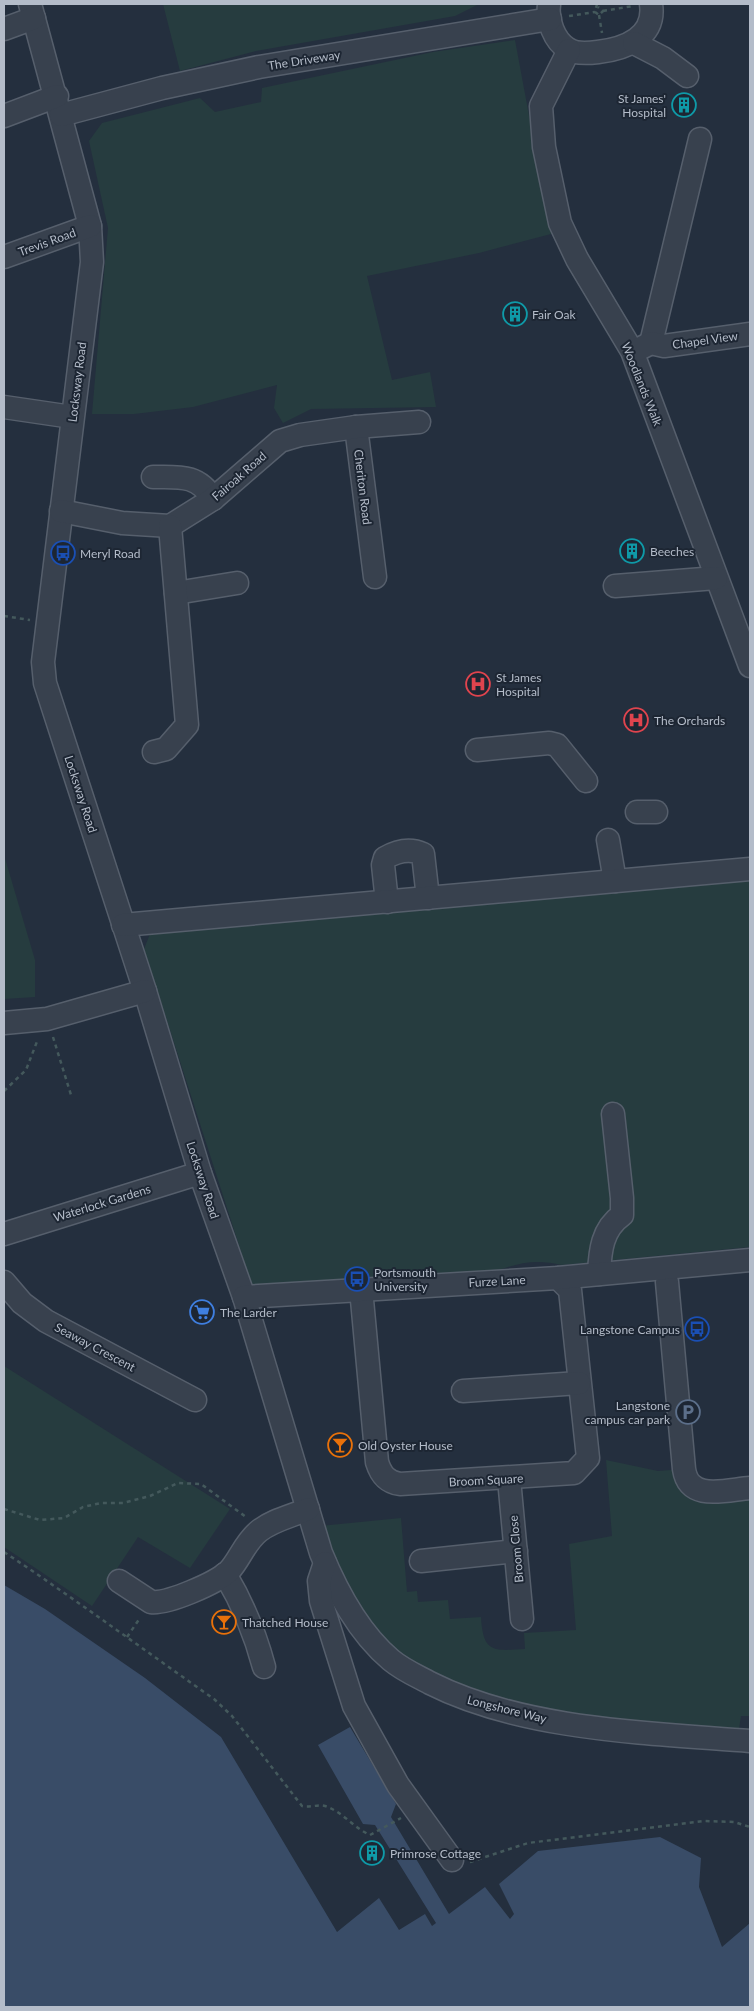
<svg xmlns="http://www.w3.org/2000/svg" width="754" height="2011" font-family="Lato,sans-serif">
  <rect width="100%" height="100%" fill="#242f3e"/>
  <!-- green -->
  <g fill="#263c3f">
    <polygon points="163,4 479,4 455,16 256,51 180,71"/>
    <polygon points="515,40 551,234 479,253 367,276 392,380 430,372 436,407 311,409 283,423 274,408 277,385 193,407 134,414 92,414 108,228 89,141 102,123 200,98 215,112 261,102 262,88 433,52"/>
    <polygon points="4,855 35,960 35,997 4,999"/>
    <path d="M750 875V1247L562 1265C538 1259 519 1262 497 1271L252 1286 144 949 152 929Z"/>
    <polygon points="4,1366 230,1509 190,1568 138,1537 92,1606 4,1547"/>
    <path d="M606 1460 658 1471 684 1469 687 1482 750 1488V1716H741L739 1729 735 1733 530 1710 407 1666 358 1608 320 1526 401 1518 407 1592 417 1591 418 1602 448 1600 450 1619 481 1617C483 1653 493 1651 525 1649L524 1633 576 1630 569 1544 612 1536Z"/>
  </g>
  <!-- water -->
  <polygon fill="#394c67" points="4,1585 45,1609 145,1678 221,1737 337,1932 379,1898 399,1930 425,1914 432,1926 436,1923 375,1825 363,1824 318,1745 350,1727 396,1804 391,1817 449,1914 485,1887 510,1919 514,1914 499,1884 538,1851 660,1837 701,1858 699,1887 722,1947 750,1923 750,2007 4,2007"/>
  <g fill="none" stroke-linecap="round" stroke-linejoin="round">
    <!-- minor casing -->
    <g stroke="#565f6c" stroke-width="25">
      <g id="minor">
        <path d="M30 4 90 226 92 262 43 662 45 683 145 991 200 1173 244 1297 321 1553C337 1592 358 1632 391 1660 403 1670 417 1676 430 1683 523 1730 648 1733 750 1741"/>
        <path d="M549 5C547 20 554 41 568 49 575 54 590 53 598 52 625 49 656 37 651 4"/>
        <polyline points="4,29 34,18"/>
        <polyline points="634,43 663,58 687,76"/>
        <polyline points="569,50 541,106 544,147 560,223 577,259 632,351 750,666"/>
        <polyline points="61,115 162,88 259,67 550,19"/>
        <polyline points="4,116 57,96"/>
        <polyline points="4,257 90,226"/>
        <polyline points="651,343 700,139"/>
        <polyline points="639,349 651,343 664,346 750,334"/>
        <polyline points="4,407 72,417"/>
        <polyline points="356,427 375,577"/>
        <path d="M153 477C179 477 198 474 213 499"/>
        <polyline points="61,511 122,523 170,526 213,499 280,441 300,435 356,427 419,422"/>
        <polyline points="615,586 716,578"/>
        <polyline points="176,593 237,583"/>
        <polyline points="477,750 549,743 557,745 586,781"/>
        <polyline points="154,752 166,749 187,725 170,526"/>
        <polyline points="637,812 656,812"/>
        <polyline points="608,840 615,881"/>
        <path d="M387 902 383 865 385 858C397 851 410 848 423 854L428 898"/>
        <polyline points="123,925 750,869"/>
        <polyline points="4,1023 47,1019 145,991"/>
        <polyline points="4,1234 200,1173"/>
        <path d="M599 1274C600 1251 602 1229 622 1215V1198L613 1114"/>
        <polyline points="4,1282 22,1303 46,1321 195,1400"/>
        <path d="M667 1282 684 1469C689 1502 725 1490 750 1488"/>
        <path d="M361 1289 377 1462C381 1475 387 1482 400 1484L574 1473 588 1458 570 1290 558 1278"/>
        <polyline points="244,1297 558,1278 750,1260"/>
        <polyline points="463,1391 579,1383"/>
        <polyline points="509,1479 522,1619"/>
        <polyline points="421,1561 516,1551"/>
        <polyline points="325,1563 319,1581 321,1601 354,1706 398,1785 452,1860"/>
        <path d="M225 1574C243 1604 255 1633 264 1667"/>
        <path d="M119 1581 151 1602C168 1604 216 1583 229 1571 240 1559 245 1542 259 1531 273 1520 292 1516 308 1509"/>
      </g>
    </g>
    <!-- path -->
    <g stroke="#44595c" stroke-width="2.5" stroke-dasharray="4 4" stroke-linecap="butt">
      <polyline points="597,4 595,12 599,15 603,11 598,7"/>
      <polyline points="603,11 633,6"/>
      <polyline points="599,15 602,33"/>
      <polyline points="569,16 595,12"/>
      <polyline points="4,616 30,620"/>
      <polyline points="53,1037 71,1095"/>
      <polyline points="4,1091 26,1070 38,1039"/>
      <polyline points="4,1509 40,1520 64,1518 83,1507 101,1503 123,1503 150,1496 178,1483 201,1484 246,1517"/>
      <path d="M4 1552C75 1599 144 1650 214 1699L232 1716 302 1806C310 1808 318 1804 325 1806 343 1812 354 1828 370 1835L401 1818"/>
      <polyline points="127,1637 140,1618"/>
      <polyline points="470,1862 528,1843 703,1821 734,1822 750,1827"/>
    </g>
    <!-- minor -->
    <use href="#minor" stroke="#38414e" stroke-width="22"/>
  </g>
  <!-- icons -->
  <defs>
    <g id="building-ring" transform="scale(1.25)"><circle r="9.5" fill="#1d2633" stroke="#0f9aa8" stroke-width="1.5"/><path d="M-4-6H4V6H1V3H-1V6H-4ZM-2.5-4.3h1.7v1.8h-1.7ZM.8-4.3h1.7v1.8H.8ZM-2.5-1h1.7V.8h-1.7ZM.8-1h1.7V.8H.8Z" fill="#0f9aa8"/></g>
    <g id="bus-ring" transform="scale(1.25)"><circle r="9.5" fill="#1d2633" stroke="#1a4fb4" stroke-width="1.5"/><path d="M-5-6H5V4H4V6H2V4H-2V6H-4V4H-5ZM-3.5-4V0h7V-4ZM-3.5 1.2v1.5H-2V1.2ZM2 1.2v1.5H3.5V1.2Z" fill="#1a4fb4"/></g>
    <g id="hospital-ring" transform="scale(1.25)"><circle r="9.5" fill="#1d2633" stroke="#e0444e" stroke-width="1.5"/><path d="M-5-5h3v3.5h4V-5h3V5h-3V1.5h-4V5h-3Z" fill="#e0444e"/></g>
    <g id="supermarket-ring" transform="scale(1.25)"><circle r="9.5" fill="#1d2633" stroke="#3f7fe0" stroke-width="1.5"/><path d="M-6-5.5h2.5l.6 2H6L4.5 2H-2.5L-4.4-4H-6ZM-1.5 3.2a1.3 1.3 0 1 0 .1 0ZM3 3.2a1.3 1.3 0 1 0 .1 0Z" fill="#3f7fe0"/></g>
    <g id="parking-ring" transform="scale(1.25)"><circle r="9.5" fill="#1d2633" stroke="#5c6f8a" stroke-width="1.5"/><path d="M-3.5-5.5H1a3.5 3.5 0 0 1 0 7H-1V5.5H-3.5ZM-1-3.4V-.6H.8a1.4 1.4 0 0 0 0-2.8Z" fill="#5c6f8a"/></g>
    <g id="bar-ring" transform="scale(1.25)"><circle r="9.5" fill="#1d2633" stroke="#e8710a" stroke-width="1.5"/><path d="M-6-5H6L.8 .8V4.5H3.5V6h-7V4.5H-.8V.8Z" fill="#e8710a"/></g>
  </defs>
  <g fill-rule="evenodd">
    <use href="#building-ring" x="684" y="105"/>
    <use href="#building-ring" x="515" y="314"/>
    <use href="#building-ring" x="632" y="551"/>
    <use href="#bus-ring" x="63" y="553"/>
    <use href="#hospital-ring" x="478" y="684"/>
    <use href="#hospital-ring" x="636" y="720"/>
    <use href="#bus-ring" x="357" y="1279"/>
    <use href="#supermarket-ring" x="202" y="1312"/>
    <use href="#bus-ring" x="697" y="1329"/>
    <use href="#parking-ring" x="688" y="1412"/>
    <use href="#bar-ring" x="340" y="1445"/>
    <use href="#bar-ring" x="224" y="1622"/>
    <use href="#building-ring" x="372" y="1853"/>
  </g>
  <g text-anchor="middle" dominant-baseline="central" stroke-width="4" stroke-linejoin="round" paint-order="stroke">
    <!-- street labels -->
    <g font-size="12" fill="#b4bcc9" stroke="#1d2633">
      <text transform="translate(304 60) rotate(-9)">The Driveway</text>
      <text transform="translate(47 242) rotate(-20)">Trevis Road</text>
      <text transform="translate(705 340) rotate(-8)">Chapel View</text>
      <text transform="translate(77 382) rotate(-83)">Locksway Road</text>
      <text transform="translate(642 384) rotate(68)">Woodlands Walk</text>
      <text transform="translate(239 476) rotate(-41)">Fairoak Road</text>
      <text transform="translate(363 487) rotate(83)">Cheriton Road</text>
      <text transform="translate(81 794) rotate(72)">Locksway Road</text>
      <text transform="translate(203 1180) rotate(72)">Locksway Road</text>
      <text transform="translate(102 1203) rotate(-17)">Waterlock Gardens</text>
      <text transform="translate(497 1281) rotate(-3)">Furze Lane</text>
      <text transform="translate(95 1347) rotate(28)">Seaway Crescent</text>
      <text transform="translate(486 1480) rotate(-3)">Broom Square</text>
      <text transform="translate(516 1549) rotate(-95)">Broom Close</text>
      <text transform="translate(507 1709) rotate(14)">Longshore Way</text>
    </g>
    <!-- poi labels -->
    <g font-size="12" fill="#b4bcc9" stroke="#1d2633" text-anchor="start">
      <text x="666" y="98" text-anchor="end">St James'<tspan x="666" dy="14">Hospital</tspan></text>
      <text x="532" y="314">Fair Oak</text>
      <text x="650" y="551">Beeches</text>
      <text x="80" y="553">Meryl Road</text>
      <text x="496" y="677">St James<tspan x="496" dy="14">Hospital</tspan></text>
      <text x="654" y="720">The Orchards</text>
      <text x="374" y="1272">Portsmouth<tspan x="374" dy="14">University</tspan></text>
      <text x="220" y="1312">The Larder</text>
      <text x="680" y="1329" text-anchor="end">Langstone Campus</text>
      <text x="670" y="1405" text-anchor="end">Langstone<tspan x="670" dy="14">campus car park</tspan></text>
      <text x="358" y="1445">Old Oyster House</text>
      <text x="242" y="1622">Thatched House</text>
      <text x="390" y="1853">Primrose Cottage</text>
    </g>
  </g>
  <!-- border -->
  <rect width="754" height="2011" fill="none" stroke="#b4bcc9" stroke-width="10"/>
</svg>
